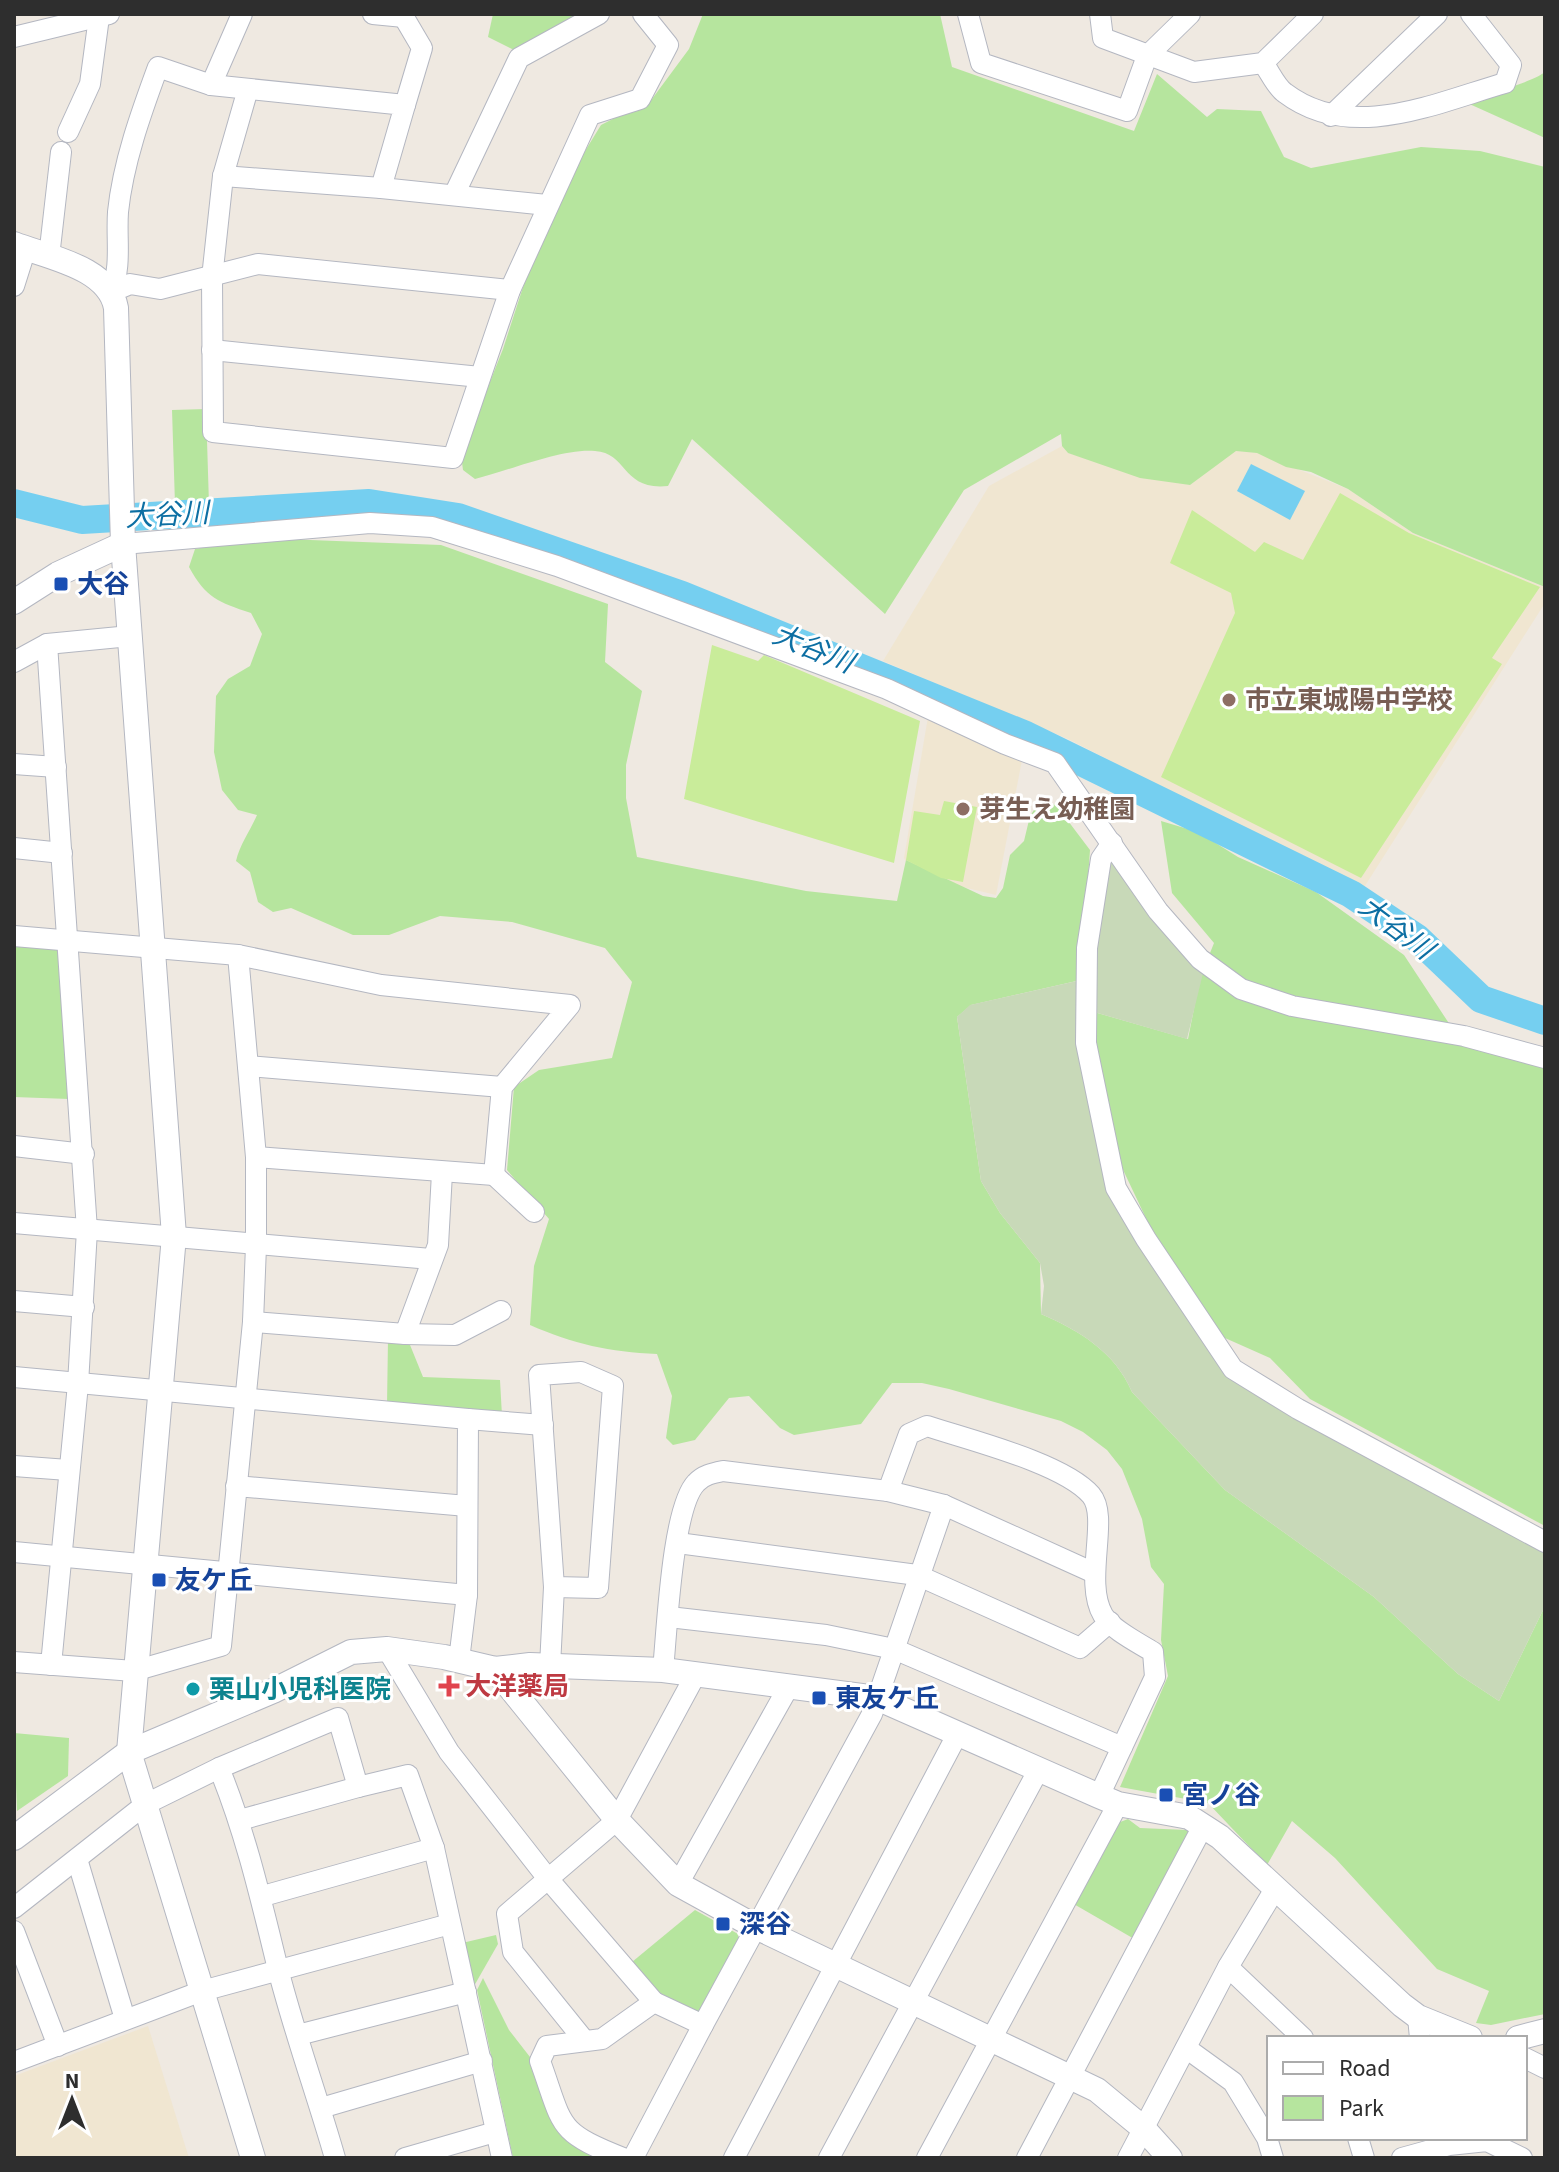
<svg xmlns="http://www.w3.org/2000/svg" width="1559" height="2172" font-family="'Source Sans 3','Noto Sans JP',sans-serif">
  <rect width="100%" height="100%" fill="#efe9e1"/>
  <!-- education -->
  <g fill="#f0e6d1">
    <polygon points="1062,446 1068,453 1092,460 1190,485 1236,450 1257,453 1348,489 1413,533 1545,587 1545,603 1363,889 1068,739 883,661 989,486"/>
    <polygon points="928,717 1022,760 996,895 942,882 908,865 904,858"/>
    <polygon points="148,2026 189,2158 14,2158 14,2076"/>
  </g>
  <!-- green -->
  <g fill="#b6e59e">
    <polygon points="493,14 577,14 514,50 488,37"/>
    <path d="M703 14H940L952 67 1134 131 1157 74 1207 117 1217 109 1261 111 1284 157 1311 168 1421 147 1480 151 1545 167V587L1413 533 1348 489 1311 472 1286 467 1257 453 1236 451 1190 485 1140 478 1068 453 1062 446 1061 434 964 490 885 614 692 439 668 486C622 491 628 453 595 451 562 448 508 471 475 479L463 470 461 455 503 349 547 213 601 125 652 99 689 49Z"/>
    <path d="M1545 72V138L1465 102C1486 94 1531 83 1545 72Z"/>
    <polygon points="206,409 209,504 175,504 172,410"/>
    <path d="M258 538 441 545 608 604 605 662 642 691 626 765V798L637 857 806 891 897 901 906 860 983 896 996 898 1003 888 1010 855 1024 841 1030 816 1040 801 1056 805 1090 850 1081 980 971 1005 957 1017 981 1181 1000 1213 1040 1263 1041 1314C1080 1331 1115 1352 1132 1392L1225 1490 1374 1597 1458 1674 1499 1701 1545 1606V2014L1491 2025 1476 2023 1489 1991 1437 1969 1335 1858 1292 1821 1267 1865 1208 1803 1120 1787 1168 1676 1161 1640 1164 1584 1151 1567 1142 1519 1122 1469 1107 1450 1083 1432 1061 1421 949 1389 922 1383H892L861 1424 794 1435 780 1428 749 1396 729 1398 695 1440 673 1445 666 1438 672 1396 657 1354C610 1352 573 1344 530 1325L534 1266 549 1219 507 1170 514 1087 539 1070 612 1058 632 982 605 948 512 922 440 916 389 935H353L291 908 273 912 258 902 250 872 236 861C240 844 250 831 257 815L238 810 222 790 214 752 216 696 228 679 250 666 262 634 251 613C218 602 206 598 189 567L195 549Z"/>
    <polygon points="1161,821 1198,832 1238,857 1316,892 1404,955 1454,1031 1545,1064 1545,1526 1310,1399 1270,1358 1216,1334 1153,1233 1116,1155 1100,1080 1094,1012 1188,1039 1200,978 1214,943 1172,893"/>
    <polygon points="14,944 61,948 69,1099 14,1097"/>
    <polygon points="388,1339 408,1340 423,1377 500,1380 502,1416 387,1405"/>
    <polygon points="14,1733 69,1738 68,1776 17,1811"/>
    <polygon points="1128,1819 1140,1828 1187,1830 1192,1836 1136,1940 1072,1903 1115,1824"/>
    <polygon points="695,1910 738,1934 739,1946 705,2009 696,2014 658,1996 632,1962"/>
    <polygon points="496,1935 498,1944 474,1986 462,1943"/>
    <polygon points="483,1978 509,2030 530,2057 560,2135 602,2158 513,2158 477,1990"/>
  </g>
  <!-- cemetery -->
  <g fill="#c8d9b8">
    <polygon points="1114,859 1204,969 1187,1039 1094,1012 1093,943 1109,860"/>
    <path d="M1081 980 1105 1184 1227 1374 1545 1549V1606L1499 1701 1458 1674 1374 1597 1225 1490 1132 1392C1115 1352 1080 1331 1041 1314L1044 1286 1040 1263 1000 1213 981 1181 957 1017 970 1005Z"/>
  </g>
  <!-- pitch -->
  <g fill="#c9ec9a">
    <polygon points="1340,493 1409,533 1540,587 1492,658 1502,664 1361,878 1161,777 1235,613 1231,593 1170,563 1192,510 1255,552 1264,542 1303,560"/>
    <polygon points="712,645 758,661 764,655 920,721 894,863 684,799"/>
    <polygon points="944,801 977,807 963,882 941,878 906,860 914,811 940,815"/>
  </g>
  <!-- water -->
  <polygon fill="#75cff0" points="1251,464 1305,491 1290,520 1237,491"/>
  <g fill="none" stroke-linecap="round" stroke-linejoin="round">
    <!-- river -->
    <polyline stroke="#75cff0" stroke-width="28" points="14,503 82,520 369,503 458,517 682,595 1026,735 1351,894 1417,938 1481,999 1545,1021"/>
    <!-- minor casing -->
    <g stroke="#b4b7c1" stroke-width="22">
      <g id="minor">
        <polyline points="373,14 404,17"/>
        <polyline points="402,14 422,48 405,105"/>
        <polyline points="968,14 981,63 1127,111 1147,56 1190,14"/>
        <polyline points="1100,14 1103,38 1194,72 1263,63 1313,14"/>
        <polyline points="14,37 109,14"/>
        <path d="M1263 63C1270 72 1276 87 1285 93 1351 143 1435 103 1505 83L1511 65 1471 14"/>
        <polyline points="211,85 242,14"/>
        <polyline points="248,89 223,176 212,278 213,432 453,458 510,290 590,115 640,99 668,45 643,14"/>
        <polyline points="1331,116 1437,14"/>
        <polyline points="68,132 90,84 99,17"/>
        <polyline points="223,176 381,188"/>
        <polyline points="454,195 519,58 599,14"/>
        <polyline points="49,257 61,152"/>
        <polyline points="14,286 26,248"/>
        <path d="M111 292C122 266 116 240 118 212 123 163 141 113 158 67L211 85 405 105 381 188 547 205"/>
        <polyline points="111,292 130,284 160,289 258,264 510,290"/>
        <polyline points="212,350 480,377"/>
        <polyline points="123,544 370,523 432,527 557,566 887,689 1005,744 1055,763 1158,911 1200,959 1241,989 1292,1006 1464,1036 1545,1058"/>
        <polyline points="47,644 87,1230 78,1384 51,1665"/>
        <polyline points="14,662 47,644 130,636"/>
        <polyline points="14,764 56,767"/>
        <polyline points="1112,843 1101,859 1087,948 1086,1043 1116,1188 1146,1239 1233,1369 1298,1409 1545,1542"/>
        <polyline points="14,848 62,853"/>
        <polyline points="14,936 238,955 381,985 570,1005 502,1087 494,1175 256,1157"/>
        <polyline points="248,1066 502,1087"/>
        <polyline points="14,1146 84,1154"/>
        <polyline points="494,1175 534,1212"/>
        <polyline points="14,1223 431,1259"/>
        <polyline points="14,1301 84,1307"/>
        <polyline points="253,1322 405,1334 438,1245 442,1173"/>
        <polyline points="405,1334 455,1335 501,1311"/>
        <polyline points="14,1377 468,1419 467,1595 459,1660"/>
        <polyline points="468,1419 543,1425"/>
        <polyline points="14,1466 68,1470"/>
        <polyline points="236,1486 467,1506"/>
        <path d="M888 1491 909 1434 927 1426C969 1440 1063 1463 1091 1495 1110 1517 1083 1581 1103 1615 1112 1630 1139 1643 1153 1652L1155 1677 1099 1796"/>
        <polyline points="678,1543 917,1575 1080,1648 1110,1622"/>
        <polyline points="14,1552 467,1595"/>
        <polyline points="669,1617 826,1635 894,1649 1122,1747"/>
        <polyline points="387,1649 449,1752 549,1880 654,2002"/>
        <polyline points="14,1662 134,1671 221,1646 253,1322 256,1246 256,1157 238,955"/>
        <polyline points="550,1666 554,1587 539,1375 581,1372 613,1386 598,1588 554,1587"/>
        <path d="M663 1670C667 1631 672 1508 696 1483 703 1475 713 1473 723 1471L888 1491 944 1505 1092 1572"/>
        <path d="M219 1768C246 1834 261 1900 278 1969 294 2032 317 2095 335 2158"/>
        <polyline points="240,1820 358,1787"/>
        <polyline points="77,1859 125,2019"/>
        <polyline points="678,1884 789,1686"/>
        <polyline points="263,1896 434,1848"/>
        <polyline points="14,1908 146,1804 219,1768 338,1718 358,1787 408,1775 434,1848 502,2158"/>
        <polyline points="14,1931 58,2046"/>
        <polyline points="1228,1967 1303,2038"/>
        <polyline points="1418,2017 1420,2038"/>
        <polyline points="298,2035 466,1992"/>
        <polyline points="584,2040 513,1952 507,1914 617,1820 696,1674"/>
        <polyline points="1186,2048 1233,2082 1267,2138 1273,2158"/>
        <polyline points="1525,2058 1545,2068"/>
        <polyline points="14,2062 202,1991 450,1924"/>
        <polyline points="321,2108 482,2061"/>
        <polyline points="1358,2138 1364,2158"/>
        <polyline points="405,2158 495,2132"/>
        <path d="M623 2158C555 2131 564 2127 540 2061L547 2046 602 2039 654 2002 703 2025 872 1714 944 1505"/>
        <polyline points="633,2158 703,2025"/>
        <polyline points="734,2158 958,1733"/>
        <polyline points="829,2158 1039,1769"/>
        <polyline points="927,2158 1118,1804"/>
        <polyline points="1027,2158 1203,1826"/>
        <polyline points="1128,2158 1228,1967 1275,1889"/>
        <polyline points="1402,2158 1449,2145 1487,2141 1522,2158"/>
      </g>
    </g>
    <!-- tertiary casing -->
    <g stroke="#b4b7c1" stroke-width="26">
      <g id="tertiary">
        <path d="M14 244C47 257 109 267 116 308L123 544 174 1236 129 1752 253 2158"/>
        <polyline points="14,602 58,574 123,544"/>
        <polyline points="495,1669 617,1820 678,1884 756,1927 1097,2090 1143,2128 1170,2158"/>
        <polyline points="14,1838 129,1752 273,1691 351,1652 387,1649 444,1657 495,1669 530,1665 663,1670 877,1698 1099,1796 1118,1804 1189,1817 1220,1837 1402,2005 1418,2017 1470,2038"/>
        <polyline points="1518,2038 1545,2031"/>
      </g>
    </g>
    <!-- minor -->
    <use href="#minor" stroke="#fff" stroke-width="20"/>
    <!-- tertiary -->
    <use href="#tertiary" stroke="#fff" stroke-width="24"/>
  </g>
  <!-- markers -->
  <g fill="#1a4fb4" stroke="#fff" stroke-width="3">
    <rect x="53" y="576" width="16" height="16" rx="4"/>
    <rect x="151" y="1572" width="16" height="16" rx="4"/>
    <rect x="811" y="1690" width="16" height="16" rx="4"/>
    <rect x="1158" y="1787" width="16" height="16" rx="4"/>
    <rect x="715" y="1916" width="16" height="16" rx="4"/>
  </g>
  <g fill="#8d6e63" stroke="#fff" stroke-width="3">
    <circle cx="1229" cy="700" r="8"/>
    <circle cx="963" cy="809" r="8"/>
  </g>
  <path fill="#e0444e" stroke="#fff" stroke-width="3" d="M445 1674h8v8h8v8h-8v8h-8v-8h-8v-8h8z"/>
  <circle fill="#0f9aa8" stroke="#fff" stroke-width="3" cx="193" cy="1689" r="8"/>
  <g text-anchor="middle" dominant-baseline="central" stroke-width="6" stroke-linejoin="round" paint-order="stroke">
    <!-- transit labels -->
    <g font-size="26" font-weight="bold" fill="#164399" stroke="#fff" text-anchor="start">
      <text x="77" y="584">大谷</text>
      <text x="175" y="1580">友ケ丘</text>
      <text x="835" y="1698">東友ケ丘</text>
      <text x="1182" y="1795">宮ノ谷</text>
      <text x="739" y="1924">深谷</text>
    </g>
    <!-- education labels -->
    <g font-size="26" font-weight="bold" fill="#785e54" stroke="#fff" text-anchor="start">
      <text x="1245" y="700">市立東城陽中学校</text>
      <text x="979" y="809">芽生え幼稚園</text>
    </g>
    <!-- health labels -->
    <g font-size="26" font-weight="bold" fill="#be3a42" stroke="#fff" text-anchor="start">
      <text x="465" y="1686">大洋薬局</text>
    </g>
    <!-- culture labels -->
    <g font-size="26" font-weight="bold" fill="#0d838f" stroke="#fff" text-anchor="start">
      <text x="209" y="1689">栗山小児科医院</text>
    </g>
    <!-- water labels -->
    <g font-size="28" font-style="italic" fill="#0d6fa3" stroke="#fff">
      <text transform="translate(167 515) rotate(-3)">大谷川</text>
      <text transform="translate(813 649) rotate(22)">大谷川</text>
      <text transform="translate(1396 928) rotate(37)">大谷川</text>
    </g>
  </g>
  <!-- border -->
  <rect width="1559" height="2172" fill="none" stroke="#2e2e2e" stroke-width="32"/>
  <!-- legend -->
  <rect x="1267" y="2036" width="260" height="104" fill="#ffffff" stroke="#ababab" stroke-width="2"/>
  <rect x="1283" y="2062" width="40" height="12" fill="#ffffff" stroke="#ababab" stroke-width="2"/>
  <text x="1339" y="2076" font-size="24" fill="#2e2e2e">Road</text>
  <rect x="1283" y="2096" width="40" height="24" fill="#b6e59e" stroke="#ababab" stroke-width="2"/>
  <text x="1339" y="2116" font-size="24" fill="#2e2e2e">Park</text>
  <!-- north arrow -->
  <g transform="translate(72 2100)" stroke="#ffffff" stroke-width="6" paint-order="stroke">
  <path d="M0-6L14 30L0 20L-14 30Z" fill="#2e2e2e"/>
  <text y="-12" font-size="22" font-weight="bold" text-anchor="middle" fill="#2e2e2e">N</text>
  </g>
</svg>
